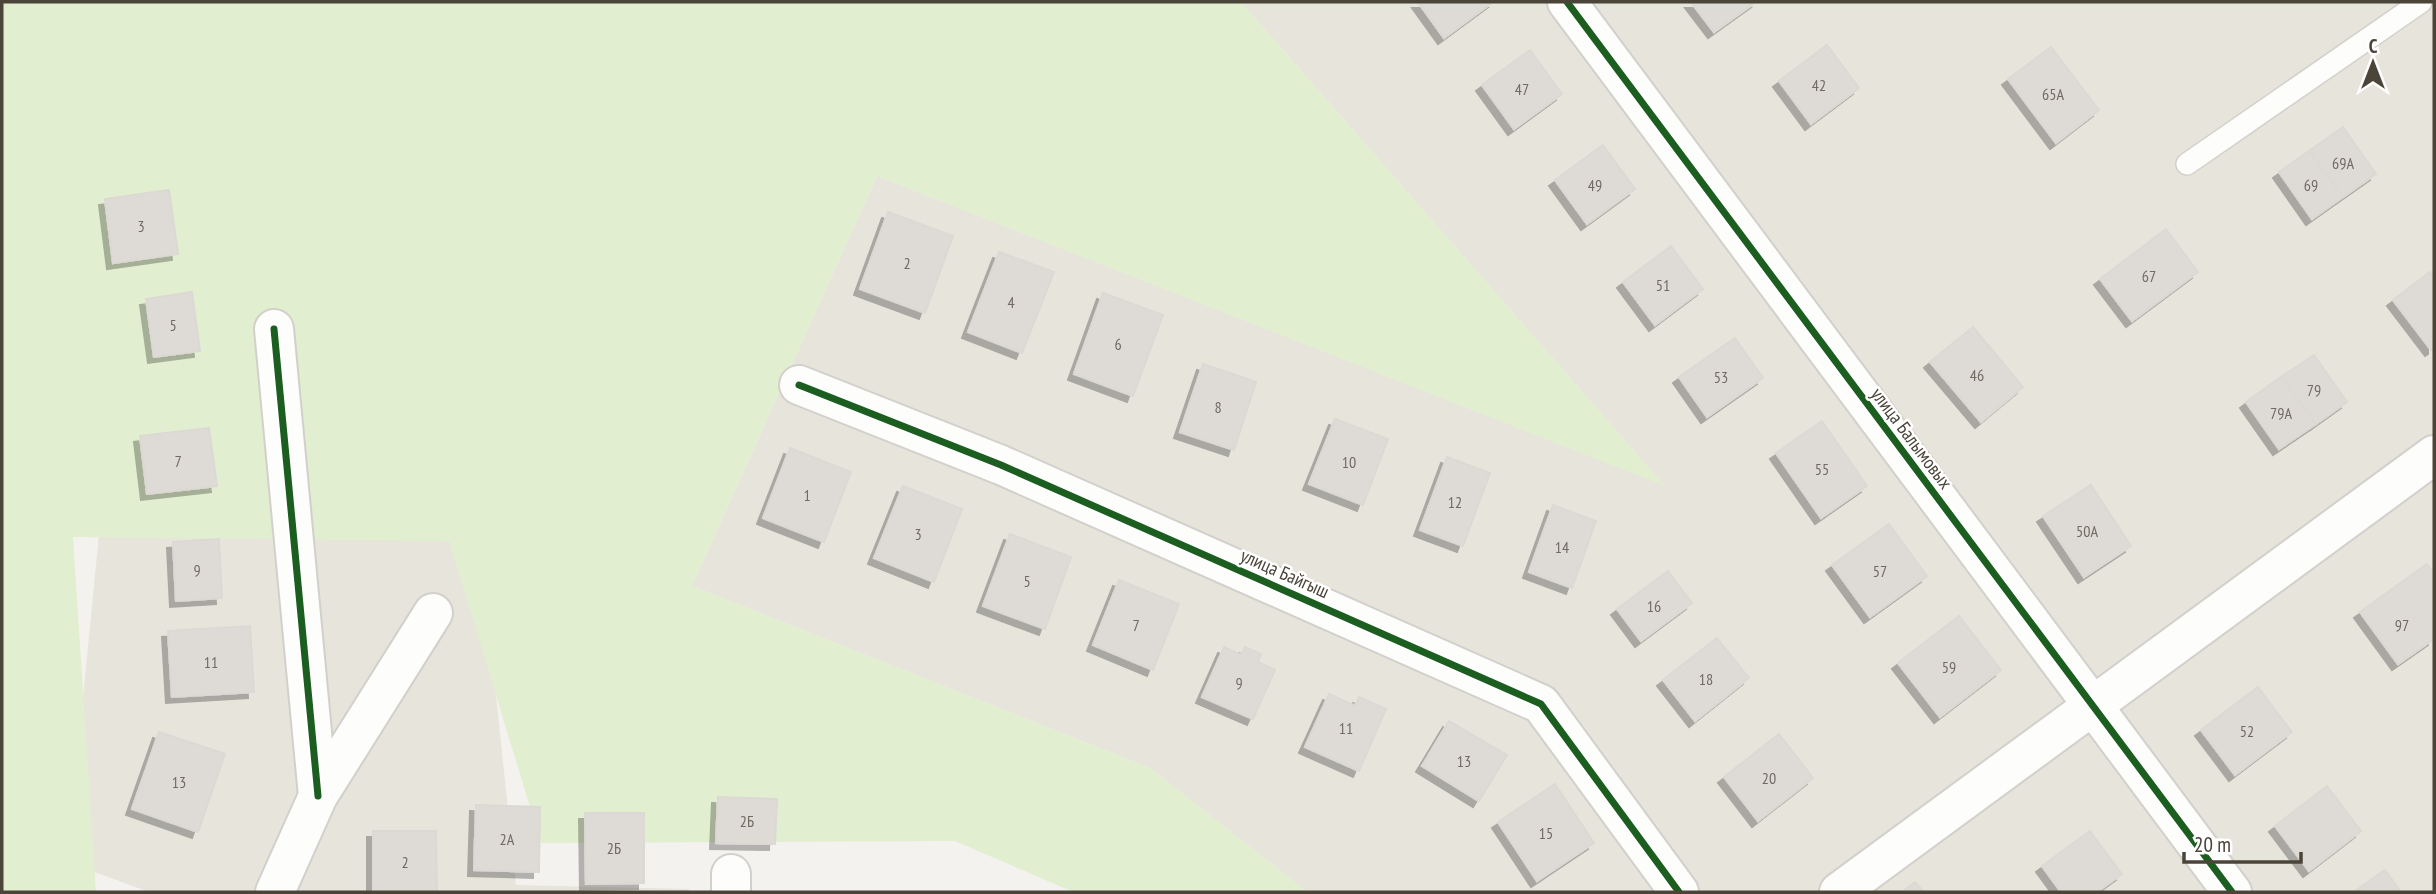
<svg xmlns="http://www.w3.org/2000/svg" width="2436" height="894" font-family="'PT Sans Narrow',sans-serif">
  <defs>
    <filter id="shadow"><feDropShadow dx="-6" dy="6" stdDeviation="0" flood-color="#0004"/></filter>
  </defs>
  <rect width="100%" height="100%" fill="#f4f2ee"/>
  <!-- residential -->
  <g fill="#e7e4dc">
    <polygon points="1241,2 2434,2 2434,892 1307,892 1150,768 692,586 877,176 1664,485"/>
    <polygon points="103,493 480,544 516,885 689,889 689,892 149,892 67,862"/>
  </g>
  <!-- green -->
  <polygon fill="#e1eecf" points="2,2 1241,2 1665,486 877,176 692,586 1150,768 1307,892 1073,892 955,841 541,843 449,541 73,537 96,892 2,892"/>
  <!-- building -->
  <g fill="#dedbd6" stroke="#dcd9d4" stroke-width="2" filter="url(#shadow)">
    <polygon points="1418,2 1493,2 1444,38"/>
    <polygon points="1691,2 1756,2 1714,32"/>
    <polygon points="1827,45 1859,88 1811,124 1779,81"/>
    <polygon points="2051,47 2099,110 2056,143 2008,79"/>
    <polygon points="1530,50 1562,94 1514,129 1482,85"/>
    <polygon points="2343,127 2376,174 2343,197 2309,151"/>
    <polygon points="1603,145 1635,189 1587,224 1555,180"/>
    <polygon points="2309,151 2343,197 2312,219 2279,172"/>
    <polygon points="169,190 178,254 113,263 105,199"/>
    <polygon points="888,212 953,236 925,313 860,289"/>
    <polygon points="2166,229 2198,272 2132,321 2100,279"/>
    <polygon points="1671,246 1703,289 1655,325 1623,282"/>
    <polygon points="999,252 1054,272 1022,353 968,332"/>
    <polygon points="2430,272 2434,279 2434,348 2431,350 2393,300"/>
    <polygon points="192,292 200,351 154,357 146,299"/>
    <polygon points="1103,293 1163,315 1133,396 1074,374"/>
    <polygon points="1973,327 2023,387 1981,422 1930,362"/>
    <polygon points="1735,338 1763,378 1707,417 1679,377"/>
    <polygon points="2314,355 2347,402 2316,424 2281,377"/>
    <polygon points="1203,364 1256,382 1234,450 1180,432"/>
    <polygon points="2281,377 2316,424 2279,449 2246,402"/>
    <polygon points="1335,419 1388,439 1363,505 1309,484"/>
    <polygon points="1822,421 1867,486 1821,518 1776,453"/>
    <polygon points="209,428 217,486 147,494 140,436"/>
    <polygon points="790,448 851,472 824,542 763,518"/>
    <polygon points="1447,457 1490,473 1463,546 1420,530"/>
    <polygon points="2091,485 2131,546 2084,577 2043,516"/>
    <polygon points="903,486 962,509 934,582 874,558"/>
    <polygon points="1553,505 1596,521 1572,588 1529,572"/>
    <polygon points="1889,524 1927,576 1870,617 1832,565"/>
    <polygon points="1010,534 1071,557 1045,629 983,606"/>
    <polygon points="219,539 222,598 176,601 173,542"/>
    <polygon points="2427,564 2434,574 2434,639 2398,664 2360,612"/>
    <polygon points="1668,571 1692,603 1641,641 1617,609"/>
    <polygon points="1119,580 1179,604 1153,670 1093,645"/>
    <polygon points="1959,616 2001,670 1940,717 1898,663"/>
    <polygon points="250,626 254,692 172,697 168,631"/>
    <polygon points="1717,638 1749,678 1695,721 1663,680"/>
    <polygon points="1224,647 1241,655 1245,647 1261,654 1258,662 1275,670 1253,719 1202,697"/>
    <polygon points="2258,687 2292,732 2235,775 2201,730"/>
    <polygon points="1329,694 1355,706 1359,697 1386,709 1359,771 1305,747"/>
    <polygon points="1449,721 1507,755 1479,801 1422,766"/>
    <polygon points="159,732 225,754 198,832 132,809"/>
    <polygon points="1779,734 1813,778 1758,821 1724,777"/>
    <polygon points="1555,784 1594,843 1537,881 1498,822"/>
    <polygon points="2327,786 2361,831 2309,871 2275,826"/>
    <polygon points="718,797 777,799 775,844 716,843"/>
    <polygon points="476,805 540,807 539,872 474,870"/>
    <polygon points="585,813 644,813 644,883 586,884"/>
    <polygon points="373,831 436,831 437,892 373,892"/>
    <polygon points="2090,831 2122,874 2097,892 2061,892 2042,866"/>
    <polygon points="2385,870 2401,892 2354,892"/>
    <polygon points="1915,882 1924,892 1902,892"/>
  </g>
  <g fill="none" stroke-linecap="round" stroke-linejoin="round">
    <!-- lane casing -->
    <g stroke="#d2d0cb" stroke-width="24">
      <polyline id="lane" points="2187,164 2421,2"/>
    </g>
    <!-- street casing -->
    <g stroke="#d2d0cb" stroke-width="42">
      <g id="street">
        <polyline points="1567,2 2232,892"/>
        <polyline points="274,329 318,796"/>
        <polyline points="799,385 1001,465 1541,704 1679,892"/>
        <polyline points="275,892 318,796 433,613"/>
        <polyline points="731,892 731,874"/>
        <polyline points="1839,892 2434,455"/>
      </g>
    </g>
    <!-- lane -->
    <use href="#lane" stroke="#fdfdfc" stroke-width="21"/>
    <!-- street -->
    <use href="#street" stroke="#fdfdfc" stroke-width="38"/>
    <!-- cycleway casing -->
    <g stroke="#fff" stroke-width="11">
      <g id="cycleway">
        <polyline points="1567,2 2232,892"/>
        <polyline points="274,329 318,796"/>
        <polyline points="799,385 1001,465 1541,704 1679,892"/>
      </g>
    </g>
    <!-- cycleway -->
    <use href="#cycleway" stroke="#1b5e20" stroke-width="7"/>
  </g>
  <g text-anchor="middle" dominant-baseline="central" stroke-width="5" stroke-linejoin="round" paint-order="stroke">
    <!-- number labels -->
    <g font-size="16" fill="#706a61">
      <text x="1819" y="85">42</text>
      <text x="1522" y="89">47</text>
      <text x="2053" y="94">65А</text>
      <text x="2343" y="163">69А</text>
      <text x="1595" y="185">49</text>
      <text x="2311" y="185">69</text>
      <text x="141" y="226">3</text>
      <text x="907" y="263">2</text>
      <text x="2149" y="276">67</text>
      <text x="1663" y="285">51</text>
      <text x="1011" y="302">4</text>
      <text x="173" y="325">5</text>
      <text x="1118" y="344">6</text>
      <text x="1977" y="375">46</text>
      <text x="1721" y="377">53</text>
      <text x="2314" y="390">79</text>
      <text x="1218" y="407">8</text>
      <text x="2281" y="413">79А</text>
      <text x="178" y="461">7</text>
      <text x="1349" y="462">10</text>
      <text x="1822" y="469">55</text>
      <text x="807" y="495">1</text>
      <text x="1455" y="502">12</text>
      <text x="2087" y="531">50А</text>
      <text x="918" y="534">3</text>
      <text x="1562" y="547">14</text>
      <text x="197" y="570">9</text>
      <text x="1880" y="571">57</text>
      <text x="1027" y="581">5</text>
      <text x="1654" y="606">16</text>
      <text x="1136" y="625">7</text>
      <text x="2402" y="625">97</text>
      <text x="211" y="662">11</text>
      <text x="1949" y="667">59</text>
      <text x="1706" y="679">18</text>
      <text x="1239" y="683">9</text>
      <text x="1346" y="728">11</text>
      <text x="2247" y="731">52</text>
      <text x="1464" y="761">13</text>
      <text x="1769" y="778">20</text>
      <text x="179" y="782">13</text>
      <text x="747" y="821">2Б</text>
      <text x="1546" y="833">15</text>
      <text x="507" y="839">2А</text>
      <text x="614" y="848">2Б</text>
      <text x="405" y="862">2</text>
    </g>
    <!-- street labels -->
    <g font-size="19" fill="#4b4439" stroke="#fff">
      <text transform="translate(1912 438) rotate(53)">улица Балымовых</text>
      <text transform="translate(1285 573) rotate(24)">улица Байгыш</text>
    </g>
  </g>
  <!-- border -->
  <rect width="2436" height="894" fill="none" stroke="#4b4439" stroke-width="7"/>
  <!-- north arrow -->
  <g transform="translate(2373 63)" stroke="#ffffff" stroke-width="5" paint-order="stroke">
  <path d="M0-5L12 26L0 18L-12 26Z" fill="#4b4439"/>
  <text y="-10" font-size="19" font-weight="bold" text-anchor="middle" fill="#4b4439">С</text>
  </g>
  <!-- scale -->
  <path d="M2184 852v10h117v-10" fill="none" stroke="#4b4439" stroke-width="3.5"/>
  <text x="2194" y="852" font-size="21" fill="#4b4439" stroke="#ffffff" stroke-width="5" paint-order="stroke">20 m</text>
</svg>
